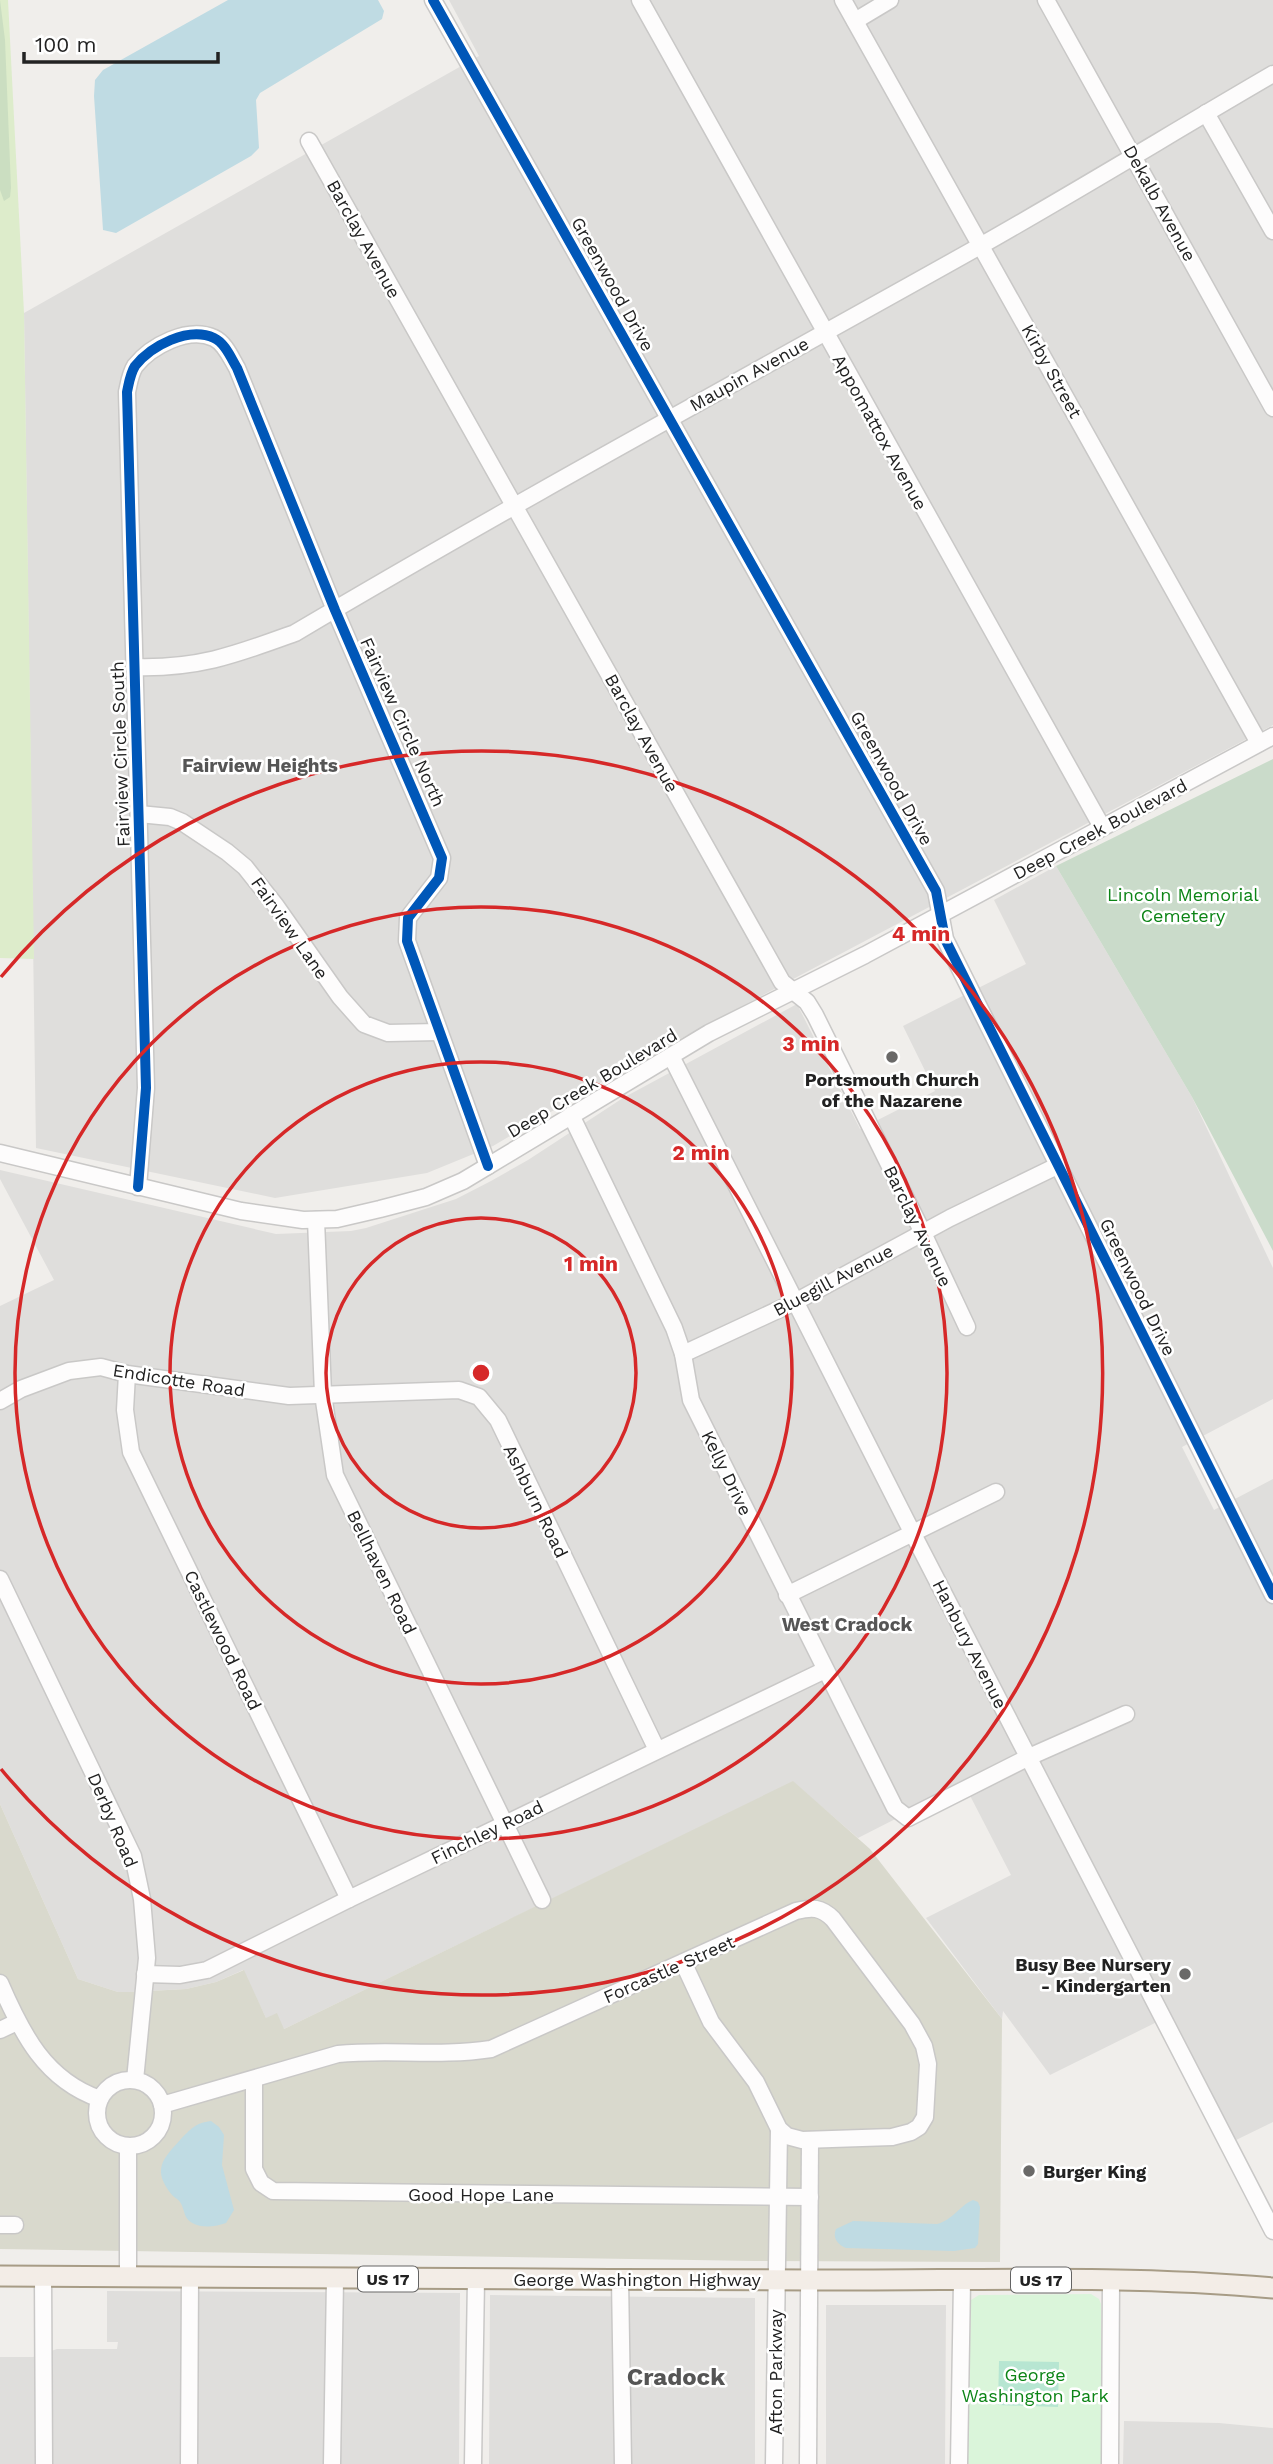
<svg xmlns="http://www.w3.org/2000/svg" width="1273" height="2464" font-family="'Work Sans',sans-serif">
  <rect width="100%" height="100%" fill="#f0eeeb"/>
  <!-- residential -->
  <g fill="#dfdedc">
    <polygon points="449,0 1273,0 1273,725 627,1067 493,1146 427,1173 275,1198 36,1148 24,313 479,56"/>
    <polygon points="1056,866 1192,1097 1273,1268 1273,1399 1182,1447 1214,1510 1273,1479 1273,2122 1234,2141 1169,2016 1050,2075 1003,2011 1002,2019 926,1918 1011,1875 964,1784 858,1838 793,1782 284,2029 266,2018 243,1970 216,1982 186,1989 131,1992 118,1992 78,1979 0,1804 0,1306 54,1280 0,1179 0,1170 276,1234 351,1231 366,1228 456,1199 491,1181 528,1160 623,1098 797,1004 860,1129 935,1091 903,1026 1026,964 994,900"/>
    <polygon points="107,2291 460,2293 459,2464 0,2464 0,2357 33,2357 57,2349 117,2349 118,2342 107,2342"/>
    <polygon points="490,2295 755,2298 755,2464 489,2464"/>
    <polygon points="826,2305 946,2305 945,2464 826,2464"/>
    <polygon points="1124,2421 1219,2423 1273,2428 1273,2464 1123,2464"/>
  </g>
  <!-- construction -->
  <polygon fill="#d9d9cd" points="793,1781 870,1849 1002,2019 1000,2262 755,2261 0,2249 0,1804 78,1979 118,1992 131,1992 186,1989 216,1982 244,1970 266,2018 277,2013 284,2029"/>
  <!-- grass -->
  <polygon fill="#ddeccb" points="0,0 8,0 24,313 34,959 0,958"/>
  <!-- forest -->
  <polygon fill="#cbdec1" points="0,0 5,40 11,188 10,197 4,201 0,190"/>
  <!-- cemetery -->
  <polygon fill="#cadbca" points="1273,759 1273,1251 1192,1097 1056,866"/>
  <!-- park -->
  <polygon fill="#daf5da" points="1091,2294 1099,2299 1101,2304 1101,2464 967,2464 971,2300 979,2295"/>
  <!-- pitch -->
  <polygon fill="#b7e6d2" points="999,2361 1059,2362 1058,2407 998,2405"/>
  <!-- water -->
  <g fill="#bfdbe3">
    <polygon points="228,0 378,0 384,11 382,19 260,93 256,100 259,148 251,156 116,233 103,230 94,96 95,80 103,70"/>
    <path d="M211 2121 219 2127 224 2135 222 2165 234 2210 226 2223C215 2227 194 2230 186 2217 184 2213 183 2206 180 2202 178 2199 175 2198 172 2195 152 2170 162 2160 180 2140 191 2129 195 2123 211 2121Z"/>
    <path d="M973 2200 978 2202 980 2207 978 2244 975 2248 954 2251 846 2248C838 2245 832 2238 836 2229L853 2221 937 2224C953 2220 959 2206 973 2200Z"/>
  </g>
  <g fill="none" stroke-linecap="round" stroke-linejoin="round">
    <!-- minor casing -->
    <g stroke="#c9c8c7" stroke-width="19">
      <g id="minor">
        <polyline points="433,0 936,891 945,939 1273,1595"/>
        <polyline points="640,0 1102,827"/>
        <polyline points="843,0 1259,743"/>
        <polyline points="1046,0 1273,408"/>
        <polyline points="855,21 890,0"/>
        <polyline points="1206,113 1273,231"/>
        <polyline points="309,141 782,982 807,1002 815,1015 923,1233 967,1327"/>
        <path d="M134 667C199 669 237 654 295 633 521 499 752 374 980 246 1079 190 1175 131 1273 74"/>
        <polyline points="139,814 170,817 182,822 227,852 245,867 276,906 340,997 364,1024 388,1033 439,1032"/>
        <polyline points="671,1056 913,1534 1273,2231"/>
        <polyline points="571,1115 674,1328 683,1354 691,1400 895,1808 908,1818 1029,1757 1126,1714"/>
        <polyline points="0,1153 241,1211 303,1220 337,1219 380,1209 426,1197 463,1181 709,1033 865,955 1273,736"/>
        <path d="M138 1187 146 1088 127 392C129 383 130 374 135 366 151 346 188 326 214 338 225 343 231 358 237 368L335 610 442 858 439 878 408 918 407 941 488 1166"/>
        <polyline points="316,1220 323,1394 335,1475 542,1900"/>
        <polyline points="683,1354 795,1302 950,1218 1057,1166"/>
        <polyline points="127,1374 125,1410 131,1452 349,1899"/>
        <polyline points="0,1401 21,1389 69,1371 101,1367 127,1374 289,1396 459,1390 479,1397 498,1420 657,1750"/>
        <polyline points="0,1579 133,1856 142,1899 147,1958 135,2080"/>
        <polyline points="787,1595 996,1492"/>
        <polyline points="145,1974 180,1975 207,1970 349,1899 825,1670"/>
        <path d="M0 1983C22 2034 45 2080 100 2099"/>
        <polyline points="0,2030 17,2022"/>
        <polyline points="254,2079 254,2169 261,2183 273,2191 810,2197"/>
        <circle cx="130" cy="2113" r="33"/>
        <path d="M162 2105 338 2054C388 2049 440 2057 491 2049L796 1911C812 1907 821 1907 833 1919L912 2024 924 2046 928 2064 925 2117 919 2127 911 2132 892 2137 802 2140 787 2136 779 2129 756 2082 711 2022 683 1962"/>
        <polyline points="0,2225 15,2225"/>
        <polyline points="128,2275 128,2146"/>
        <polyline points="43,2276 44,2464"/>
        <polyline points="620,2279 623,2464"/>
        <polyline points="189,2464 190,2276"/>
        <polyline points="332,2464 335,2279"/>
        <polyline points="473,2464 476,2279"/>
        <polyline points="774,2464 779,2129"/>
        <polyline points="808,2464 810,2140"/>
        <polyline points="959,2464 962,2281"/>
        <polyline points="1110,2464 1111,2279"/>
      </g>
    </g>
    <!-- major casing -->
    <g stroke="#a79c86" stroke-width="23">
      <path id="major" d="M0 2276C271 2279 542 2279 813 2280 966 2281 1120 2274 1273 2288"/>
    </g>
    <!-- minor -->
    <use href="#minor" stroke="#fdfcfc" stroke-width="16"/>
    <!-- major -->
    <use href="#major" stroke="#f3ede7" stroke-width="19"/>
    <!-- cycleway casing -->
    <g stroke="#fff" stroke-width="15">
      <g id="cycleway">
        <polyline points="433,0 936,891 945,939 1273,1595"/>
        <path d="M138 1187 146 1088 127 392C129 383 130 374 135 366 151 346 188 326 214 338 225 343 231 358 237 368L335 610 442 858 439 878 408 918 407 941 488 1166"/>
      </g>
    </g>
    <!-- cycleway -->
    <use href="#cycleway" stroke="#0057b8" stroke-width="10"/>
  </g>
  <!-- distance rings -->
  <g fill="none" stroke="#d62828" stroke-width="3.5">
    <circle cx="481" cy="1373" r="155"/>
    <circle cx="481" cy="1373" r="311"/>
    <circle cx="481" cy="1373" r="466"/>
    <path d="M1 977A622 622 0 1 1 1 1769"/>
  </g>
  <!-- markers -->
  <g fill="#6a6968" stroke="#fff" stroke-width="2.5">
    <circle cx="892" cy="1057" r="7"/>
    <circle cx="1185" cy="1974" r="7"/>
    <circle cx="1029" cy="2171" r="7"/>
  </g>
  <g text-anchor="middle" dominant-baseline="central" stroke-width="5" stroke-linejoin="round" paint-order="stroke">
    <!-- shield labels -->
    <g fill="#fff" stroke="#646464" stroke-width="2">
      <rect x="358" y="2266.5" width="60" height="25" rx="5"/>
      <rect x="1011" y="2267.5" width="60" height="25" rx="5"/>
    </g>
    <g font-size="16" font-weight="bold" fill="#222">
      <text x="388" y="2279">US 17</text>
      <text x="1041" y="2280">US 17</text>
    </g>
    <!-- street labels -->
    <g font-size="18" fill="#222" stroke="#fff">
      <text transform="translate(1160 203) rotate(61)">Dekalb Avenue</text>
      <text transform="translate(364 239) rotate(61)">Barclay Avenue</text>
      <text transform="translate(613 284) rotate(61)">Greenwood Drive</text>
      <text transform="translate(1052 371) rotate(61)">Kirby Street</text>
      <text transform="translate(749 374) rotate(-29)">Maupin Avenue</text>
      <text transform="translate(880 432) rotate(61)">Appomattox Avenue</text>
      <text transform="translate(403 722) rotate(66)">Fairview Circle North</text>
      <text transform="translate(642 733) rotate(61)">Barclay Avenue</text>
      <text transform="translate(120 754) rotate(-92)">Fairview Circle South</text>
      <text transform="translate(892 778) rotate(61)">Greenwood Drive</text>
      <text transform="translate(1100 829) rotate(-28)">Deep Creek Boulevard</text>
      <text transform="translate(290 928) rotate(55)">Fairview Lane</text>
      <text transform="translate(592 1083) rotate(-31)">Deep Creek Boulevard</text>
      <text transform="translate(918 1226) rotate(64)">Barclay Avenue</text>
      <text transform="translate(833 1280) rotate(-28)">Bluegill Avenue</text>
      <text transform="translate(1138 1287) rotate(64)">Greenwood Drive</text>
      <text transform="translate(179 1380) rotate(9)">Endicotte Road</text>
      <text transform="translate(727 1473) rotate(64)">Kelly Drive</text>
      <text transform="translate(536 1501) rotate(64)">Ashburn Road</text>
      <text transform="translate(382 1572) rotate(64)">Bellhaven Road</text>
      <text transform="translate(223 1640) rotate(64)">Castlewood Road</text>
      <text transform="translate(970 1644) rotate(63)">Hanbury Avenue</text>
      <text transform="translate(113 1820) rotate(67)">Derby Road</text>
      <text transform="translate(487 1832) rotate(-26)">Finchley Road</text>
      <text transform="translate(669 1969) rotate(-24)">Forcastle Street</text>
      <text x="481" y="2194">Good Hope Lane</text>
      <text x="637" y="2279">George Washington Highway</text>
      <text transform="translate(775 2372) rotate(-90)">Afton Parkway</text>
    </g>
    <!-- park labels -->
    <g font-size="18" fill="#0c8416" stroke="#fff">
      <text x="1183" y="894">Lincoln Memorial<tspan x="1183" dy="21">Cemetery</tspan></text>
      <text x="1035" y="2374">George<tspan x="1035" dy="21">Washington Park</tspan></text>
    </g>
    <!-- poi labels -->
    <g font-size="18" font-weight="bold" fill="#222" stroke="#fff">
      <text x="892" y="1079">Portsmouth Church<tspan x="892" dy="21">of the Nazarene</tspan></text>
      <text x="1171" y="1964" text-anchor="end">Busy Bee Nursery<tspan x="1171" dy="21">- Kindergarten</tspan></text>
      <text x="1043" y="2171" text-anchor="start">Burger King</text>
    </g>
    <!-- neighbourhood labels -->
    <g font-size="19" font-weight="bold" fill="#555" stroke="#fff">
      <text x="260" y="765">Fairview Heights</text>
      <text x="847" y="1624">West Cradock</text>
    </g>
    <!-- district labels -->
    <g font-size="24" font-weight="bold" fill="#555" stroke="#fff">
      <text x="676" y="2377">Cradock</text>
    </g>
  </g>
  <circle cx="481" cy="1373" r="10" fill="#d62828" stroke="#fff" stroke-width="3.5"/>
  <g font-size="21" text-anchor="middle" font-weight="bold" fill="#d62828" stroke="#fff" stroke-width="5" stroke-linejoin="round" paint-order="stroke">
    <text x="921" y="941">4 min</text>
    <text x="811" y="1051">3 min</text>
    <text x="701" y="1160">2 min</text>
    <text x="591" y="1271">1 min</text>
  </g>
  <!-- scale -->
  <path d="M24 52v10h194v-10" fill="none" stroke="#222222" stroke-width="3.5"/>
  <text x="35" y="52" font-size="21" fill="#222222" stroke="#ffffff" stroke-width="5" paint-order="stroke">100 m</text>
</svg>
